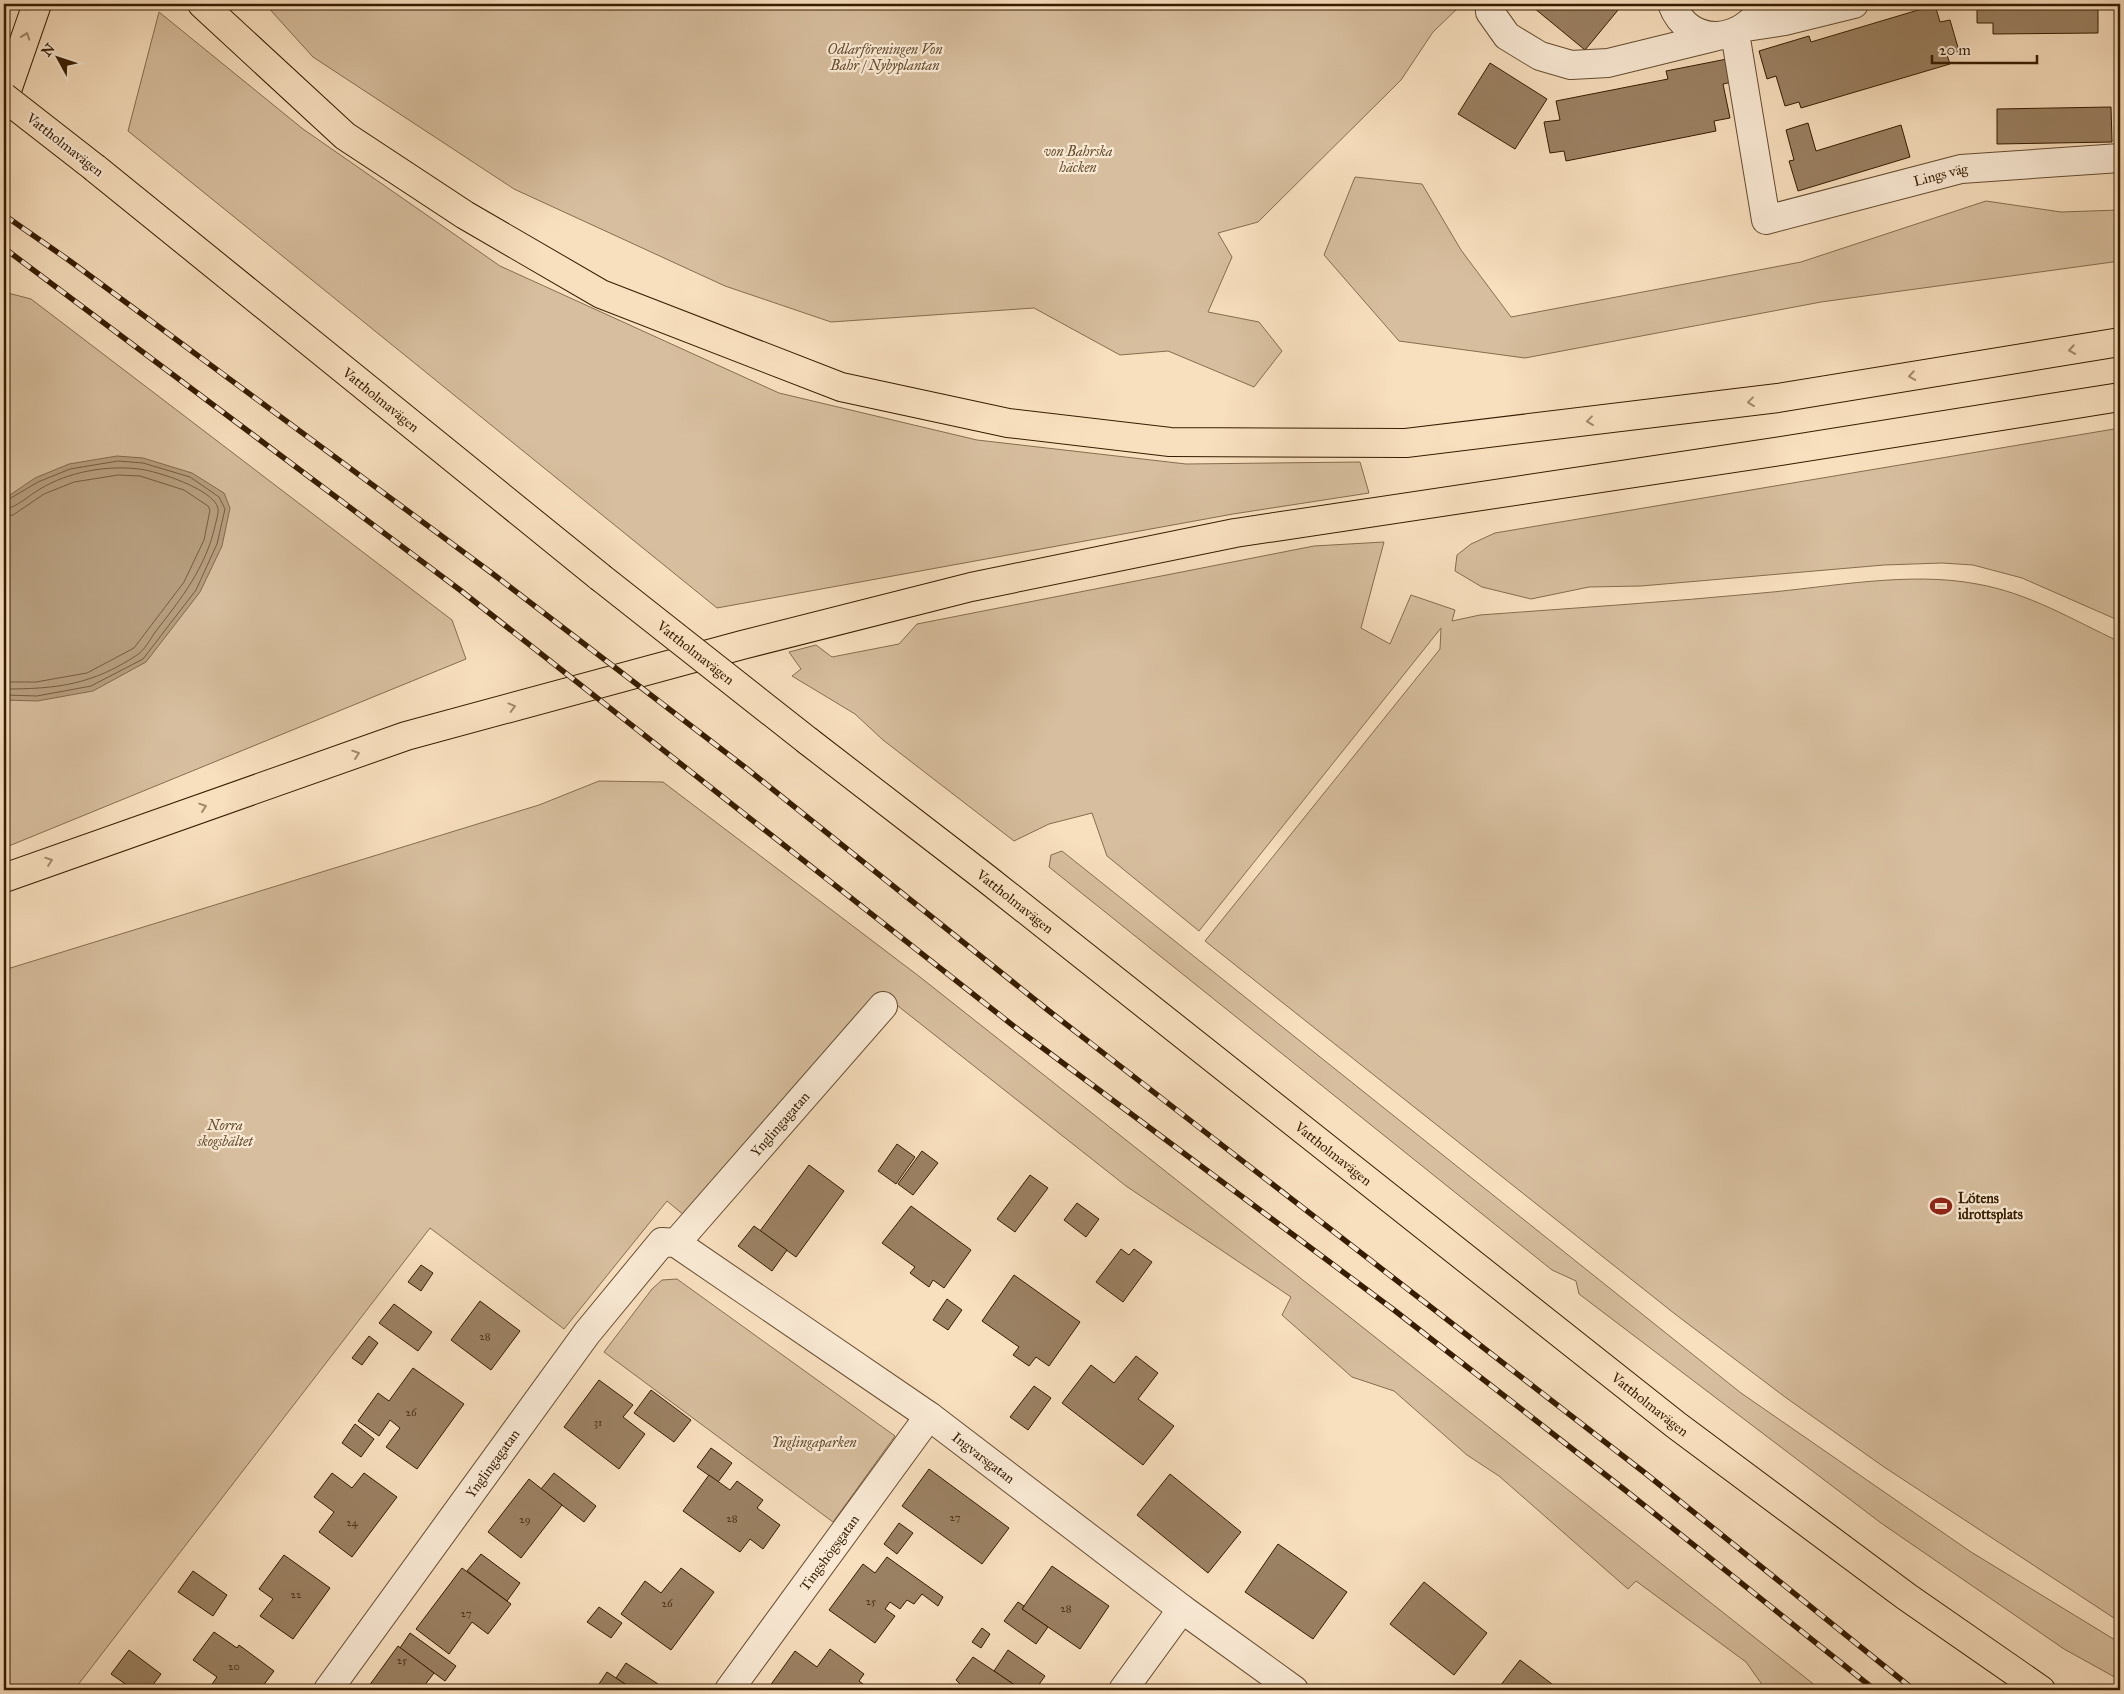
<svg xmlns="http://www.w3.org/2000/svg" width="2124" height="1694" font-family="'IM FELL Great Primer',serif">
  <rect width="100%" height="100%" fill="#f8dfbe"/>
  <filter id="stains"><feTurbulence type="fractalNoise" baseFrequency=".004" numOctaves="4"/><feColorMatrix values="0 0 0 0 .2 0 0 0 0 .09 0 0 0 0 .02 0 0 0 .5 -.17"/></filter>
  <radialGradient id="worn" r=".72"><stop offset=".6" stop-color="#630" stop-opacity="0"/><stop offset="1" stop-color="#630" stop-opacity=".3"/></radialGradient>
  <!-- green -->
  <g fill="#d7be9e" stroke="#866d4f">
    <polygon points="265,4 1462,4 1433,32 1401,80 1258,222 1218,233 1232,257 1208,312 1259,322 1282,351 1254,387 1168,351 1120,355 1034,308 831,322 725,286 514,189 313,57"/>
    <polygon points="159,12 303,129 500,266 779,393 977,440 1186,464 1360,462 1369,493 1233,514 717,608 128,131"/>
    <polygon points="1355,177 1422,184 1461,250 1511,317 1801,262 1986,201 2061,212 2120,210 2120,261 1821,302 1525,358 1399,341 1324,255"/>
    <polygon points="4,292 31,299 452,620 466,659 4,848"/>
    <polygon points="2120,428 2120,621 2022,578 1973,565 1942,563 1884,565 1641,586 1589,587 1531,599 1482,587 1455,571 1457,555 1471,544 1495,533"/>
    <path d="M1384 542 1361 628 1390 644 1411 595 1455 610 1452 621 1480 615C1574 608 1668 602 1762 593 1831 587 1909 571 1977 584 2029 593 2073 620 2120 642V1092L2118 1096 2120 1098V1622L1884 1467 1785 1397 1675 1314 1205 941 1440 649 1441 628 1199 931 1107 856 1092 813 1049 824 1014 841 883 740 855 714 792 676 801 669 789 652 816 645 832 657 899 644 917 624 1314 546Z"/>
    <polygon points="599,781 663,782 920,977 1821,1690 1766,1690 1746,1662 1636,1581 1628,1589 1499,1476 1467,1455 1394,1391 1352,1377 1282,1315 1291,1297 1126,1186 898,1006 702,1230 667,1201 564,1329 430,1228 74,1690 4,1690 4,970 539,805"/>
    <polygon points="1062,851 1741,1393 1971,1552 2120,1643 2120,1680 2064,1649 1881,1523 1579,1294 1576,1281 1552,1270 1049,867 1051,855"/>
    <polygon points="677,1279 895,1436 833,1522 604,1352 652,1289 662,1280"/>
  </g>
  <!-- water -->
  <polygon fill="#b69d7d" stroke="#83694b" points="117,456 143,458 192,473 224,493 230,508 222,546 200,592 146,662 93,691 37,701 4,700 4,499 35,478 69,464"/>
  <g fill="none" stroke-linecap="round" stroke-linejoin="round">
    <!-- shore -->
    <g stroke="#765c3e" stroke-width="1">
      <polyline points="4,502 38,482 70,469 118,461 143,463 190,477 219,497 225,509 217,544 196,590 143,659 91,686 37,696 4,695"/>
      <path d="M4 509C17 508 29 495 40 489 68 472 106 465 139 469 157 471 213 489 218 508 219 513 216 521 215 526 206 567 181 599 156 631 150 639 145 650 137 655 92 685 56 689 4 689"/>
      <polyline points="4,516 13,515 44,494 74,482 118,475 140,476 184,490 208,506 210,510 204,540 184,582 134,648 87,673 36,682 4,682"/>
    </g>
  </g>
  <!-- building -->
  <g fill="#9b8163" stroke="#361c00">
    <polygon points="1537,4 1623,4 1585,50 1534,8"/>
    <polygon points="1977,4 2098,4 2098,33 1993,34 1993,23 1977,23"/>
    <polygon points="1935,5 1940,22 1950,20 1959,51 1947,55 1950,64 1801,108 1799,102 1785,106 1776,76 1767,79 1759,51 1809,36 1811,42"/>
    <polygon points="1727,59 1732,82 1723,84 1730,118 1714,121 1716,131 1566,161 1564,151 1550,153 1544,122 1560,120 1556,101 1668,79 1666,71"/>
    <polygon points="1490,63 1547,99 1515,149 1458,114"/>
    <polygon points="2111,107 2112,142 1997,144 1997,109"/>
    <polygon points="1808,123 1816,151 1901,125 1910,157 1798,191 1789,161 1794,160 1786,130"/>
    <polygon points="897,1144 915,1157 896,1184 878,1171"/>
    <polygon points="922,1151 938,1163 913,1195 898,1184"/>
    <polygon points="809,1165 844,1191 796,1257 760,1231"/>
    <polygon points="1030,1175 1048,1188 1015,1232 997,1219"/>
    <polygon points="1077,1203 1099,1219 1086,1237 1064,1220"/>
    <polygon points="911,1206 971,1250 944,1288 933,1280 929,1287 910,1273 915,1267 882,1243"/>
    <polygon points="754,1226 787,1250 772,1271 738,1246"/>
    <polygon points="1121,1249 1129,1255 1134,1249 1152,1262 1123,1302 1096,1282"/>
    <polygon points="421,1265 433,1273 421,1291 408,1282"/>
    <polygon points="1014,1275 1080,1322 1049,1366 1036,1357 1029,1366 1013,1355 1019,1347 982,1321"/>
    <polygon points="947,1299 962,1310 948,1330 933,1320"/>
    <polygon points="480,1301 520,1331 491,1370 451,1340"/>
    <polygon points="394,1304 432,1332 418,1351 379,1323"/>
    <polygon points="369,1336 378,1343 362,1365 352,1358"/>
    <polygon points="1136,1356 1158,1373 1138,1399 1174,1426 1143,1465 1062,1403 1091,1365 1114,1383"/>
    <polygon points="413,1368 464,1404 417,1469 386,1447 400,1428 390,1420 379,1436 358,1421 378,1393 389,1401"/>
    <polygon points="599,1380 633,1405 623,1417 645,1434 619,1469 564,1427"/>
    <polygon points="1034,1386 1051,1398 1028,1430 1010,1417"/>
    <polygon points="651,1390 691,1420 674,1442 634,1413"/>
    <polygon points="355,1424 374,1439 361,1457 342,1443"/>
    <polygon points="711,1448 732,1463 718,1482 697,1467"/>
    <polygon points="929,1469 1009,1528 982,1564 902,1506"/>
    <polygon points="332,1473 352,1488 364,1473 397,1497 352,1557 319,1532 334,1512 314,1497"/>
    <polygon points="554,1473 596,1506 584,1522 541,1489"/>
    <polygon points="1170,1474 1241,1532 1208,1573 1137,1515"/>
    <polygon points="709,1475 730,1490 737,1481 763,1500 757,1508 780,1525 763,1549 750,1539 740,1552 683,1511"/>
    <polygon points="529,1479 562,1505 521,1558 488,1532"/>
    <polygon points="899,1523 913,1533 897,1554 884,1544"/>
    <polygon points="1278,1544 1347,1592 1313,1639 1245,1592"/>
    <polygon points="481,1554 520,1583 507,1601 467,1571"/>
    <polygon points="284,1555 330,1588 293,1639 260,1616 273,1599 259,1589"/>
    <polygon points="887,1557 943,1597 938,1606 922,1594 914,1604 907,1600 900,1609 890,1602 885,1609 895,1616 875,1643 829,1610 863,1564 875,1573"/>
    <polygon points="1052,1566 1109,1606 1080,1649 1022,1609"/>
    <polygon points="462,1568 511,1604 488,1634 472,1622 449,1654 416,1629"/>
    <polygon points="681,1568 714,1592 671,1650 621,1614 645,1581 661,1593"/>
    <polygon points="193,1571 227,1595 213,1616 178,1592"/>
    <polygon points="1424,1582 1487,1633 1454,1675 1390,1624"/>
    <polygon points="1018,1602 1024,1606 1022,1609 1048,1627 1036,1644 1004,1621"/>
    <polygon points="599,1607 622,1623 611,1638 587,1622"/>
    <polygon points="982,1628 990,1634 981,1648 972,1642"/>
    <polygon points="214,1632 237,1648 239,1645 274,1671 260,1690 208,1690 217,1677 193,1660"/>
    <polygon points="410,1633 456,1666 445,1681 400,1648"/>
    <polygon points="398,1646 434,1673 421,1690 366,1690"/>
    <polygon points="830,1649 864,1674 859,1681 871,1690 767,1690 795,1651 817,1667"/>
    <polygon points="129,1650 161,1674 149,1690 134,1690 111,1674"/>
    <polygon points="1008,1650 1045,1676 1035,1690 1022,1690 994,1671"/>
    <polygon points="973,1657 994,1671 1022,1690 955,1690 960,1684 956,1680"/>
    <polygon points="1520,1660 1560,1690 1497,1690"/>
    <polygon points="626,1663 658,1684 654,1690 634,1690 616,1678"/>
    <polygon points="607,1672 634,1690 595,1690"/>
  </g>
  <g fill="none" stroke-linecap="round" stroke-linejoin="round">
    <!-- minor casing -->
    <g stroke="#664d30" stroke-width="30">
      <g id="minor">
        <path d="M1672 4C1689 49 1744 44 1764 4"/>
        <polyline points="1490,12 1507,36 1540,56 1571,65 1608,63 1714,37"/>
        <polyline points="1746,27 1785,21 1854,4"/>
        <path id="s1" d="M1735 33 1766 220 1961 169 2120 158"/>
        <path id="s2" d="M676 1243 883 1006"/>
        <path id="s3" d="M328 1690 587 1333 662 1242 676 1243 929 1416 1182 1609 1294 1690"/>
        <path id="s4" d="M729 1690 929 1416"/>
        <polyline points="1123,1690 1182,1609"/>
      </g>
    </g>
    <!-- major casing -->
    <g stroke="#361c00" stroke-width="30">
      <g id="major">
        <polyline points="202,4 345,136 465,215 601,294 841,387 1008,423 1170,442 1406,443 1778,398 2120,342"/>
        <polyline points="4,99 37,4"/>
        <path id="s5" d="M95 168 600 577"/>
        <path id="s6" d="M808 741 987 879 1676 1425 1907 1597 2041 1690"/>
        <polyline points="4,878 406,736 742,645 971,587 1235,533 1781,451 2120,397"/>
      </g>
    </g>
    <!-- minor -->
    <use href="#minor" stroke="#faead5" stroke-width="28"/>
    <!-- major -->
    <use href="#major" stroke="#f8dfbe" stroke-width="28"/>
    <!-- rail casing -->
    <g stroke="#361c00" stroke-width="5.5">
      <g id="rail">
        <polyline points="4,215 70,261 493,574 746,768 1049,1011 1645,1473 1914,1690"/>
        <polyline points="4,248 460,590 1020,1031 1394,1310 1625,1490 1875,1690"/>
      </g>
    </g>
    <!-- rail -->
    <use href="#rail" stroke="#faead5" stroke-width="4" stroke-dasharray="11" stroke-linecap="butt"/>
    <!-- major-bridge casing -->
    <g stroke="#361c00" stroke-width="30" stroke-linecap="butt">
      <g id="major-bridge">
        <polyline points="4,97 95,168"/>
        <path id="s7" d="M600 577 808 741"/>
      </g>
    </g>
    <!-- major-bridge -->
    <use href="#major-bridge" stroke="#f8dfbe" stroke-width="28"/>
  </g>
  <!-- one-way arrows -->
  <defs><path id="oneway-chevron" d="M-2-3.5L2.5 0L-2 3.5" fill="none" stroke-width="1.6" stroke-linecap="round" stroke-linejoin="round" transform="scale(1.25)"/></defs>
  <g stroke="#a18768">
    <use href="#oneway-chevron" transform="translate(26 36) rotate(-71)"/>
    <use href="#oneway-chevron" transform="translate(2072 350) rotate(171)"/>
    <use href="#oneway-chevron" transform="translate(1912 376) rotate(171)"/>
    <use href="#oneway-chevron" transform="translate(1751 402) rotate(173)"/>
    <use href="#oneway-chevron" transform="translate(1590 421) rotate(173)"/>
    <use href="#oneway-chevron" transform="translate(512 707) rotate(-15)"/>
    <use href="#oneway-chevron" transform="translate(356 754) rotate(-19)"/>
    <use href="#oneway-chevron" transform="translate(203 807) rotate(-19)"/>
    <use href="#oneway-chevron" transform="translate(49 861) rotate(-19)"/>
  </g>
  <!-- icons -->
  <defs>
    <g id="stadium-bare" transform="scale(1.725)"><path d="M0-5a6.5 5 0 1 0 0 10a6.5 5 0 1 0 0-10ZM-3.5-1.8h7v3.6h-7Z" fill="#8f2418" stroke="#faead5" stroke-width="2.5" paint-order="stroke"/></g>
  </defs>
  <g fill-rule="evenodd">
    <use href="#stadium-bare" x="1941" y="1206"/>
  </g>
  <g text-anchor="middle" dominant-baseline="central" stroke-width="4.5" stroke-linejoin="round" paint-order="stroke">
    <!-- number labels -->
    <g font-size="11" fill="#4f3519">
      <text x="485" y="1336">28</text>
      <text x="411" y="1412">26</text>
      <text x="598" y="1422">31</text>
      <text x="955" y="1517">27</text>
      <text x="732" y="1518">28</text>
      <text x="525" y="1519">29</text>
      <text x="352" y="1522">24</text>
      <text x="296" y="1594">22</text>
      <text x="871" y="1601">25</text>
      <text x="667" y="1603">26</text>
      <text x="1066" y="1608">28</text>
      <text x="466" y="1613">27</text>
      <text x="402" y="1660">25</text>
      <text x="234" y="1666">20</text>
    </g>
    <!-- park labels -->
    <g font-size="14" font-style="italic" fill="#664d2f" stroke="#faead5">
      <text x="885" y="49">Odlarföreningen Von<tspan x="885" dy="16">Bahr / Nybyplantan</tspan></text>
      <text x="1078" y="151">von Bahrska<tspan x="1078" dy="16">häcken</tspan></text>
      <text x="225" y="1125">Norra<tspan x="225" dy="16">skogsbältet</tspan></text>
      <text x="814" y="1442">Ynglingaparken</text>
    </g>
    <!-- street labels -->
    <g font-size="14" fill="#361c00" stroke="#faead5">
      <text transform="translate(65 145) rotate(38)">Vattholmavägen</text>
      <text stroke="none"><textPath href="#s1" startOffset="370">Lings väg</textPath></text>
      <text stroke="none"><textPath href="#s5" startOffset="368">Vattholmavägen</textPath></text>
      <text stroke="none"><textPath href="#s7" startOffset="122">Vattholmavägen</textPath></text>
      <text stroke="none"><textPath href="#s6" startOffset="262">Vattholmavägen</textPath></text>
      <text stroke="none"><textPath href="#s2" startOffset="158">Ynglingagatan</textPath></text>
      <text stroke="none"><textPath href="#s6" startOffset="668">Vattholmavägen</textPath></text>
      <text stroke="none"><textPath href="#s6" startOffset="1072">Vattholmavägen</textPath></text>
      <text stroke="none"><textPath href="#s3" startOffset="948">Ingvarsgatan</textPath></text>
      <text stroke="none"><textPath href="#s3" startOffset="280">Ynglingagatan</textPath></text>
      <text stroke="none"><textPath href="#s4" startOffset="170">Tingshögsgatan</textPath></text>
    </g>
    <!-- poi labels -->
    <g font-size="14" font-weight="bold" fill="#361c00" stroke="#faead5" text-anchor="start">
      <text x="1958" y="1198">Lötens<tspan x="1958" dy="16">idrottsplats</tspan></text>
    </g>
  </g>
  <!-- margin -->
  <rect width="2124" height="1694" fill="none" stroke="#f8dfbe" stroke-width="20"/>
  <rect x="5" y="5" width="2114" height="1684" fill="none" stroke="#361c00" stroke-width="2.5"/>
  <rect x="10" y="10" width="2104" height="1674" fill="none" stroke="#361c00"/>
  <!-- north arrow -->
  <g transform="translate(58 58) rotate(310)" stroke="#faead5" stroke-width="4" paint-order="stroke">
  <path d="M0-4L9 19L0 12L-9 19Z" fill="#361c00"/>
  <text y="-8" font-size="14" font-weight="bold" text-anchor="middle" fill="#361c00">N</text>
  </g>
  <!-- scale -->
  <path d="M1932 55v8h105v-8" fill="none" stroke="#361c00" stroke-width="2.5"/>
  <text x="1939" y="55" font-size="15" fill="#361c00" stroke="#faead5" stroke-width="4" paint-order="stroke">20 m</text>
  <rect width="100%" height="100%" filter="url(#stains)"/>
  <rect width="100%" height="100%" fill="url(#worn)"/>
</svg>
